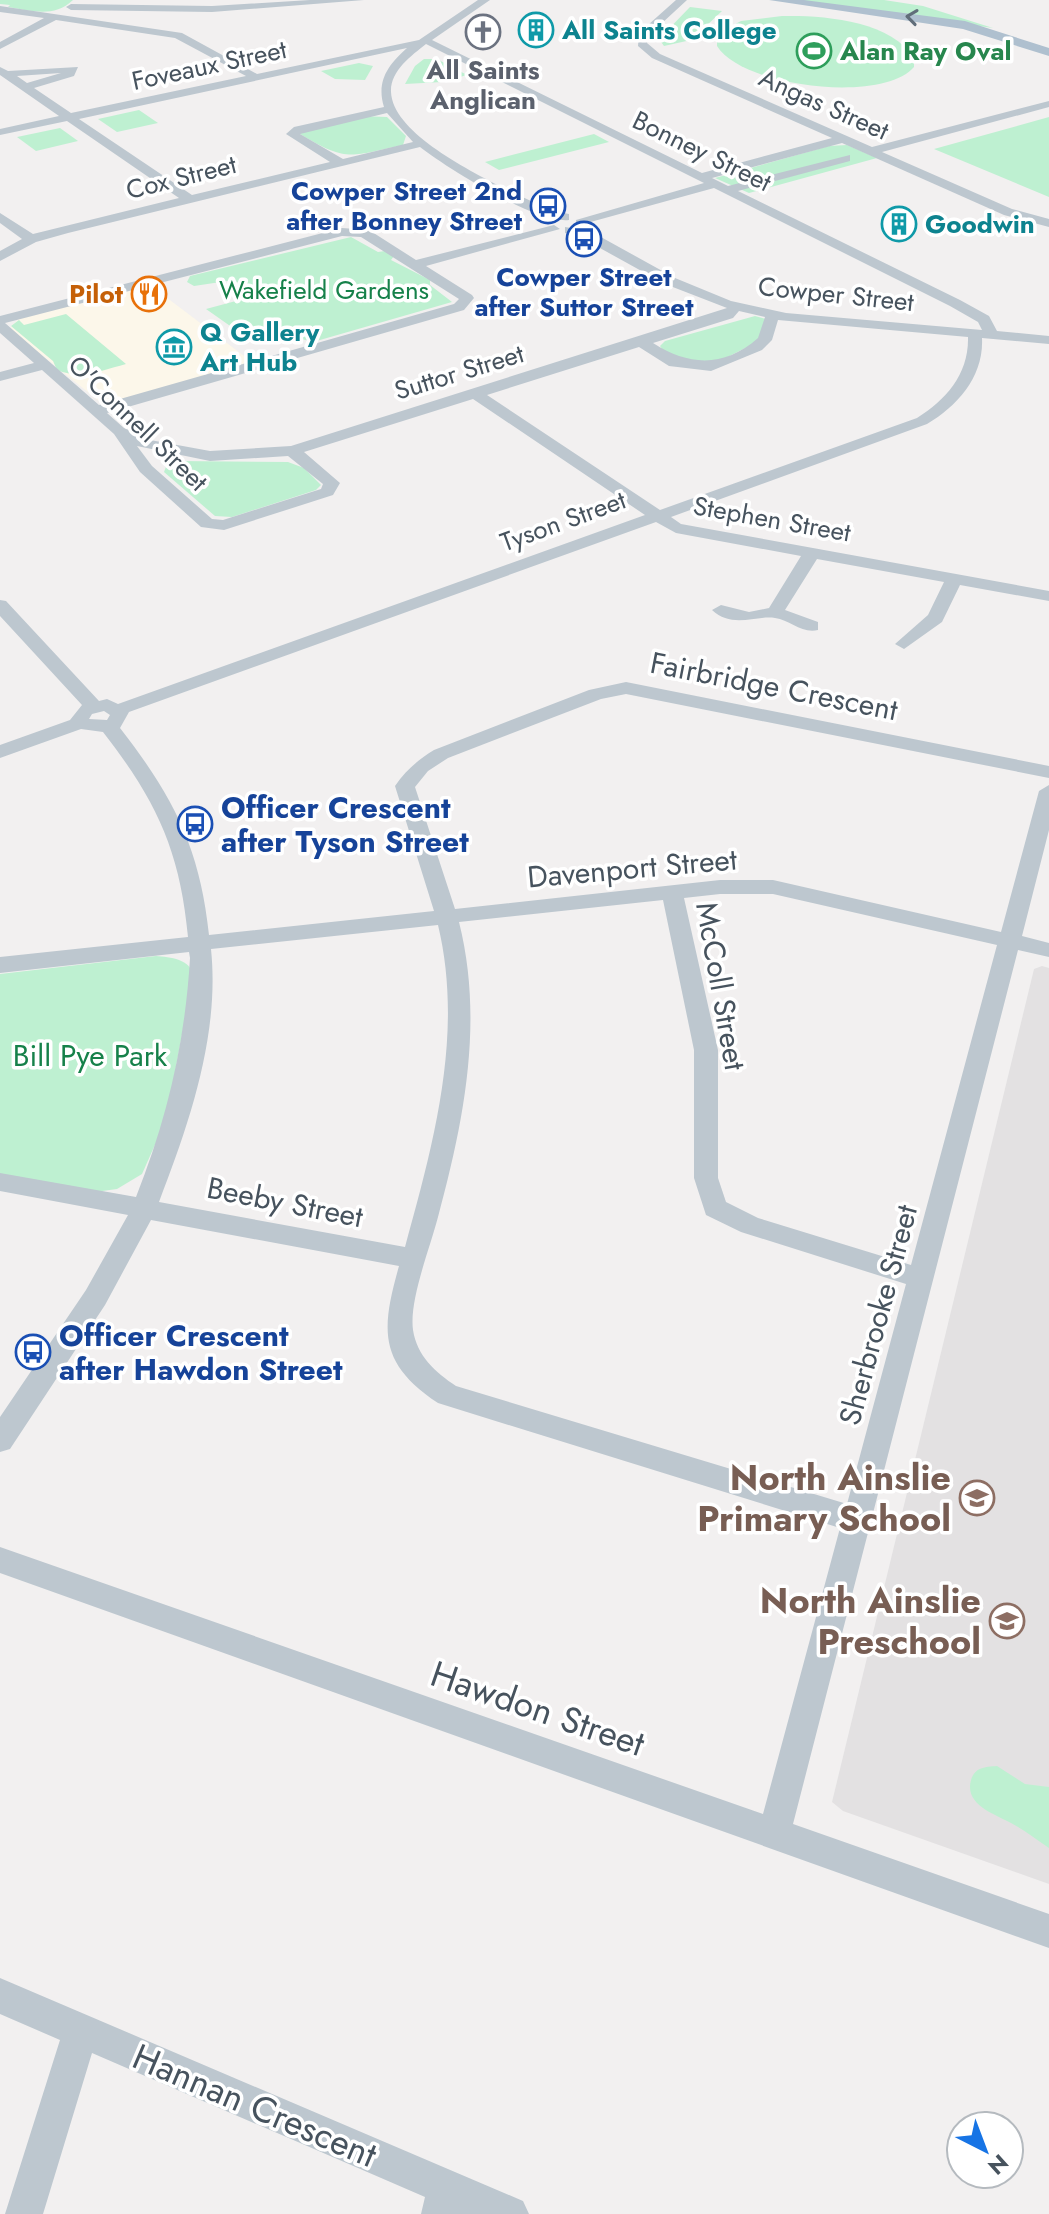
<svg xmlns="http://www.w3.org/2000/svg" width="1049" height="2214" font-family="Jost,sans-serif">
  <rect width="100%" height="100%" fill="#f2f0f0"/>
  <!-- commercial -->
  <polygon fill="#fcf7ea" points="145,286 154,288 252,362 111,403 100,402 12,331 11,326 20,318"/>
  <!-- education -->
  <polygon fill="#e3e1e2" points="1042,966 1049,968 1049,1884 843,1811 832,1802 1034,969"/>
  <!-- green -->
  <g fill="#bef0d1">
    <path d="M0 0H73C54 18 32 11 8 7L10 5 0 4Z"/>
    <polygon points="790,0 884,0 923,6 993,28"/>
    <polygon points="690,7 722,11 704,28 700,38 664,46 659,39"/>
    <path d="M782 16C821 15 891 20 914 58V67C882 104 742 87 717 46V34L741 21Z"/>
    <polygon points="424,59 437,59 467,75 442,82 405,84 415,66"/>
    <polygon points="359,63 373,66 365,80 335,79 321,71"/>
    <polygon points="139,110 158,123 117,132 98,119"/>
    <path d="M360 116 387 117 406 136 403 145C350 156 348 163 300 134V130Z"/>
    <polygon points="1049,117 1049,197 934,149"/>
    <polygon points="60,128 78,141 36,151 17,137"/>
    <polygon points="594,134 609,142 499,170 485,162"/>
    <polygon points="847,145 877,158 749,193 715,178 829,146"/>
    <polygon points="351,237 378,252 385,251 394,256 391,260 430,280 430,285 452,302 313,342 298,338 294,327 259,331 249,324 233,328 206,309 247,298 244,294 251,292 234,280 194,286 187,282 190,276"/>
    <path d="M66 314 126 364C103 370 81 380 57 370L53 361 11 326 19 320 24 325Z"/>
    <polygon points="755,316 766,319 763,339 710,366 665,353 660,346 665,341"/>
    <polygon points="176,461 288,462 304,468 321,485 316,490 232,517 215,516 164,472 167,464"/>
    <path d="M156 956C170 957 191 959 193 976L166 1120 142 1174 117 1189 95 1192 0 1175V974Z"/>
    <path d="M997 1766 1025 1784 1049 1787V1848C1037 1840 1024 1830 1011 1823 995 1814 964 1805 971 1780 975 1767 985 1767 997 1766Z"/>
  </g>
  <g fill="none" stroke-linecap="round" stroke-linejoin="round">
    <!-- minor -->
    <g fill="#bdc7cf" fill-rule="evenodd">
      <polygon points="310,0 364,0 212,12 71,10 66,7 71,4 212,6"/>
      <path d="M478 0H490L432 40 702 173 832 138 652 58 638 46 639 33 676 0H687L648 36 647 43 660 54 872 147 1049 101V107L882 152 1012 209 1049 219V227L1004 215 842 143 712 178 728 186 850 155V161L738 191 960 300 989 316 997 331 1049 336V344L982 338C984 376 958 406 927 424L671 517 681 524 1049 591V601L960 585 942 622 904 649 895 644 928 615 944 582 817 559 785 610 818 622V630C802 634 790 620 775 618 756 615 732 629 712 610L721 605 749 612 769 608 801 556 676 533 656 522 129 712 120 728C173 796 200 848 209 935L434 911 395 786C406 770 418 760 434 750L589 690 626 682 1049 766V778L626 694 601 699 448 758 428 771 415 787 455 909 720 880H773L1001 932 1039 791 1049 785V830L1022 936 1049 943V957L1018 950 793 1824 1049 1914V1948L0 1573V1547L763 1814 840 1528 438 1403C378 1363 381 1330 399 1266L151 1220 105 1305 10 1449 0 1452V1417L86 1290 128 1215 0 1191V1173L136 1197C167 1119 185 1043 190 958L189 952 0 973V957L188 937C180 850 156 800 103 732L81 729 0 758V745L70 720 82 705 0 616V600L6 601 99 701 107 699 118 704 645 515 473 399 304 452 340 483 333 495 224 530 201 527 140 472 114 434 42 370 0 381V372L34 363 0 333V316L342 228 369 230 416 260 554 225 560 229 426 266 472 295 474 298 464 310 107 413 124 428 150 440 210 451 291 446 727 308 665 284 580 237 565 233V227L590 231 675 278 731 301 786 313 982 330 978 322 950 306 714 188 576 226V220L704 183 426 44C411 56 390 71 391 92 393 142 510 190 549 210L569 214V220C536 224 447 168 420 147L68 233 36 242 0 261V251L22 239 0 223V213L33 234 179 198 67 121 0 135V129L59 116 0 75V67L8 71 78 67 74 76 34 88 71 113 246 76 175 38 56 20 0 49V42L44 18 0 12V6L182 33 257 74 419 40ZM407 48C388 65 376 81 384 107L294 127 286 134 330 162 192 195 79 119ZM61 73 27 83 17 76ZM387 113 413 142 343 159 300 134ZM342 236 361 237 459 299 454 304 99 405 5 323ZM739 311 765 317 758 338C724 368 689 366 653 343L733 318ZM778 320 968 337C969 374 946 400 917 418L660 510 487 395 639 347 669 366 711 371 762 350 772 340ZM137 446 210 461 288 456 323 484 321 489 223 520 212 519 152 466ZM104 711 110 715 107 720 89 719 92 714ZM720 894H773L997 945 911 1265 758 1218 726 1202 718 1178V1050L684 898ZM663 900 694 1050V1178L706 1215 741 1232 906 1284 847 1504 456 1386C435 1372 417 1356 413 1330 409 1300 430 1248 438 1217 464 1121 484 1021 459 922ZM438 925C464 1033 434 1142 405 1247L159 1202C189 1124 220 1035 211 949Z"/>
      <polygon points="0,1978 523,2201 529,2214 421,2214 425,2197 92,2053 43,2214 5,2214 60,2040 0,2014"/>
    </g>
    <!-- major -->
    <polygon fill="#afc0cf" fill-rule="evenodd" points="769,0 804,0 965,21 1049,48 1049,56 963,29"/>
  </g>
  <!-- one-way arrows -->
  <defs><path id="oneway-chevron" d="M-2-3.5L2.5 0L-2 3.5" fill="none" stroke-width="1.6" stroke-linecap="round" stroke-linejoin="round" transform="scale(2)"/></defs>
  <use stroke="#616e7a" href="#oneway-chevron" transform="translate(912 17) rotate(-172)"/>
  <!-- icons -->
  <defs>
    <g id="building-ring" transform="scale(1.8)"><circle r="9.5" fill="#fff" stroke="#0f9aa8" stroke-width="1.5"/><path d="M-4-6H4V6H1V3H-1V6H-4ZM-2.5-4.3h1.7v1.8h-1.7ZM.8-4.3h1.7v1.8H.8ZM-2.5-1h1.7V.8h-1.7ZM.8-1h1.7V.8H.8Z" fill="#0f9aa8"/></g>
    <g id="church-ring" transform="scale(1.8)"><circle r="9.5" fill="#fff" stroke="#6b7280" stroke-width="1.5"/><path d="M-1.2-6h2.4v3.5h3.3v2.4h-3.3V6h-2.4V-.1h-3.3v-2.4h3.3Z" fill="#6b7280"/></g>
    <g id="stadium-ring" transform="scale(1.8)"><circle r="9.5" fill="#fff" stroke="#2e9e5b" stroke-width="1.5"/><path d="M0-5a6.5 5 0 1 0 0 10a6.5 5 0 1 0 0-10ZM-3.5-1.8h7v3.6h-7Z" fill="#2e9e5b"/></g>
    <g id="bus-ring" transform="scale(1.8)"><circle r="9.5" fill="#fff" stroke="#1a4fb4" stroke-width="1.5"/><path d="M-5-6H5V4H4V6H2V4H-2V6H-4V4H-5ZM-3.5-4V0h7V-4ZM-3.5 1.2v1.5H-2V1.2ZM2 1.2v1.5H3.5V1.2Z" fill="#1a4fb4"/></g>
    <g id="restaurant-ring" transform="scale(1.8)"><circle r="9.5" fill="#fff" stroke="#e8710a" stroke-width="1.5"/><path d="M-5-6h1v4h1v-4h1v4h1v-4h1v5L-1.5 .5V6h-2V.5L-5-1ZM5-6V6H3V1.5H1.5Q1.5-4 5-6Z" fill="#e8710a"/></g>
    <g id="museum-ring" transform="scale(1.8)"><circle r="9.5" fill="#fff" stroke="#0f9aa8" stroke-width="1.5"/><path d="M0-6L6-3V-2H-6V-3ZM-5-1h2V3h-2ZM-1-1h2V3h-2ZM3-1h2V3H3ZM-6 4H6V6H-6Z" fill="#0f9aa8"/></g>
    <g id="school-ring" transform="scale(1.8)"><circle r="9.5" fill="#fff" stroke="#8d6e63" stroke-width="1.5"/><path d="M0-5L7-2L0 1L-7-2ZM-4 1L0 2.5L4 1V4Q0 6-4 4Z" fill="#8d6e63"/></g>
  </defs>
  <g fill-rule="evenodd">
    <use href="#building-ring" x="536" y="30"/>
    <use href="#church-ring" x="483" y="32"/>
    <use href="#stadium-ring" x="814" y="51"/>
    <use href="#bus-ring" x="548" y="206"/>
    <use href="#building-ring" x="899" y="224"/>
    <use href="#bus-ring" x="584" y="239"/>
    <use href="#restaurant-ring" x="149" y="294"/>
    <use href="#museum-ring" x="174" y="347"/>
    <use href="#bus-ring" x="195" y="824"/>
    <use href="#bus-ring" x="33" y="1352"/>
    <use href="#school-ring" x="977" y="1498"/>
    <use href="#school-ring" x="1007" y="1621"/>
  </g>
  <g text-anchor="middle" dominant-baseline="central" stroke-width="7" stroke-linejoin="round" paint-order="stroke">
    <!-- far-culture labels -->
    <g font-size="26" font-weight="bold" fill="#0d838f" stroke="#fff" text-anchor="start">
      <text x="562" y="30">All Saints College</text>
      <text x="925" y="224">Goodwin</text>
      <text x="200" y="332">Q Gallery<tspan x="200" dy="30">Art Hub</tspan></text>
    </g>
    <!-- far-leisure labels -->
    <g font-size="26" font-weight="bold" fill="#27864d" stroke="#fff" text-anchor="start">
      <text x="840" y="51">Alan Ray Oval</text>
    </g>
    <!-- far-street labels -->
    <g font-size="26" fill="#47535e" stroke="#fff">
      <text transform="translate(209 65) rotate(-12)">Foveaux Street</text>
      <text transform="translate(824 104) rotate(24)">Angas Street</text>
      <text transform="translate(702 151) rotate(26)">Bonney Street</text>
      <text transform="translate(181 177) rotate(-14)">Cox Street</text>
      <text transform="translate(836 294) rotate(6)">Cowper Street</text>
      <text transform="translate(459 372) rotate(-17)">Suttor Street</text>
      <text transform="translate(138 423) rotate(44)">O'Connell Street</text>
      <text transform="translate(772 519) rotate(10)">Stephen Street</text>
      <text transform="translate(563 521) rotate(-20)">Tyson Street</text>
    </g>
    <!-- far-worship labels -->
    <g font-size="26" font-weight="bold" fill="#5b616d" stroke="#fff">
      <text x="483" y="70">All Saints<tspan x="483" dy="30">Anglican</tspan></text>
    </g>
    <!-- far-transit labels -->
    <g font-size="26" font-weight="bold" fill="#164399" stroke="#fff" text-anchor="end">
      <text x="522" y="191">Cowper Street 2nd<tspan x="522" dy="30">after Bonney Street</tspan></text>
      <text x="584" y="277" text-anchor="middle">Cowper Street<tspan x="584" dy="30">after Suttor Street</tspan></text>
    </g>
    <!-- far-park labels -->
    <g font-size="26" fill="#16814a" stroke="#fff">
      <text x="324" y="290">Wakefield Gardens</text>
    </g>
    <!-- far-food labels -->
    <g font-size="26" font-weight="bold" fill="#c56008" stroke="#fff" text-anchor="end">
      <text x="123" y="294">Pilot</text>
    </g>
    <!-- street labels -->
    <g font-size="30" fill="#47535e" stroke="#fff">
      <text transform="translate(774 686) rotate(11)">Fairbridge Crescent</text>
      <text transform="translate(632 868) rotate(-5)">Davenport Street</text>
      <text transform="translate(721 986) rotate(80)">McColl Street</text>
      <text transform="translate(285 1202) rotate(11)">Beeby Street</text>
      <text transform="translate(878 1315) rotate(-75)">Sherbrooke Street</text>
    </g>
    <!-- transit labels -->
    <g font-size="30" font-weight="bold" fill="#164399" stroke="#fff" text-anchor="start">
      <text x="221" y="807">Officer Crescent<tspan x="221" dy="34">after Tyson Street</tspan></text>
      <text x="59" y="1335">Officer Crescent<tspan x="59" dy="34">after Hawdon Street</tspan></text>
    </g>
    <!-- park labels -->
    <g font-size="30" fill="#16814a" stroke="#fff">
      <text x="90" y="1055">Bill Pye Park</text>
    </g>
    <!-- near-education labels -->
    <g font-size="36" font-weight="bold" fill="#785e54" stroke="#fff" text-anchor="end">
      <text x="951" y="1477">North Ainslie<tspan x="951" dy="41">Primary School</tspan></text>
      <text x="981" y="1600">North Ainslie<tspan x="981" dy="41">Preschool</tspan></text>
    </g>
    <!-- near-street labels -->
    <g font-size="36" fill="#47535e" stroke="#fff">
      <text transform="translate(538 1708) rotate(19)">Hawdon Street</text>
      <text transform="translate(255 2105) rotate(23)">Hannan Crescent</text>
    </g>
  </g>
  <!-- north arrow -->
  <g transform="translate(985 2150) rotate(138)"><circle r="38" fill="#ffffff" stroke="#b5babf" stroke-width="2"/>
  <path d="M0-6L14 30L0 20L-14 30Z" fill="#1774e5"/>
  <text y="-12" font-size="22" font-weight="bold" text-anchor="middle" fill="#47535e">N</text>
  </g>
</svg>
